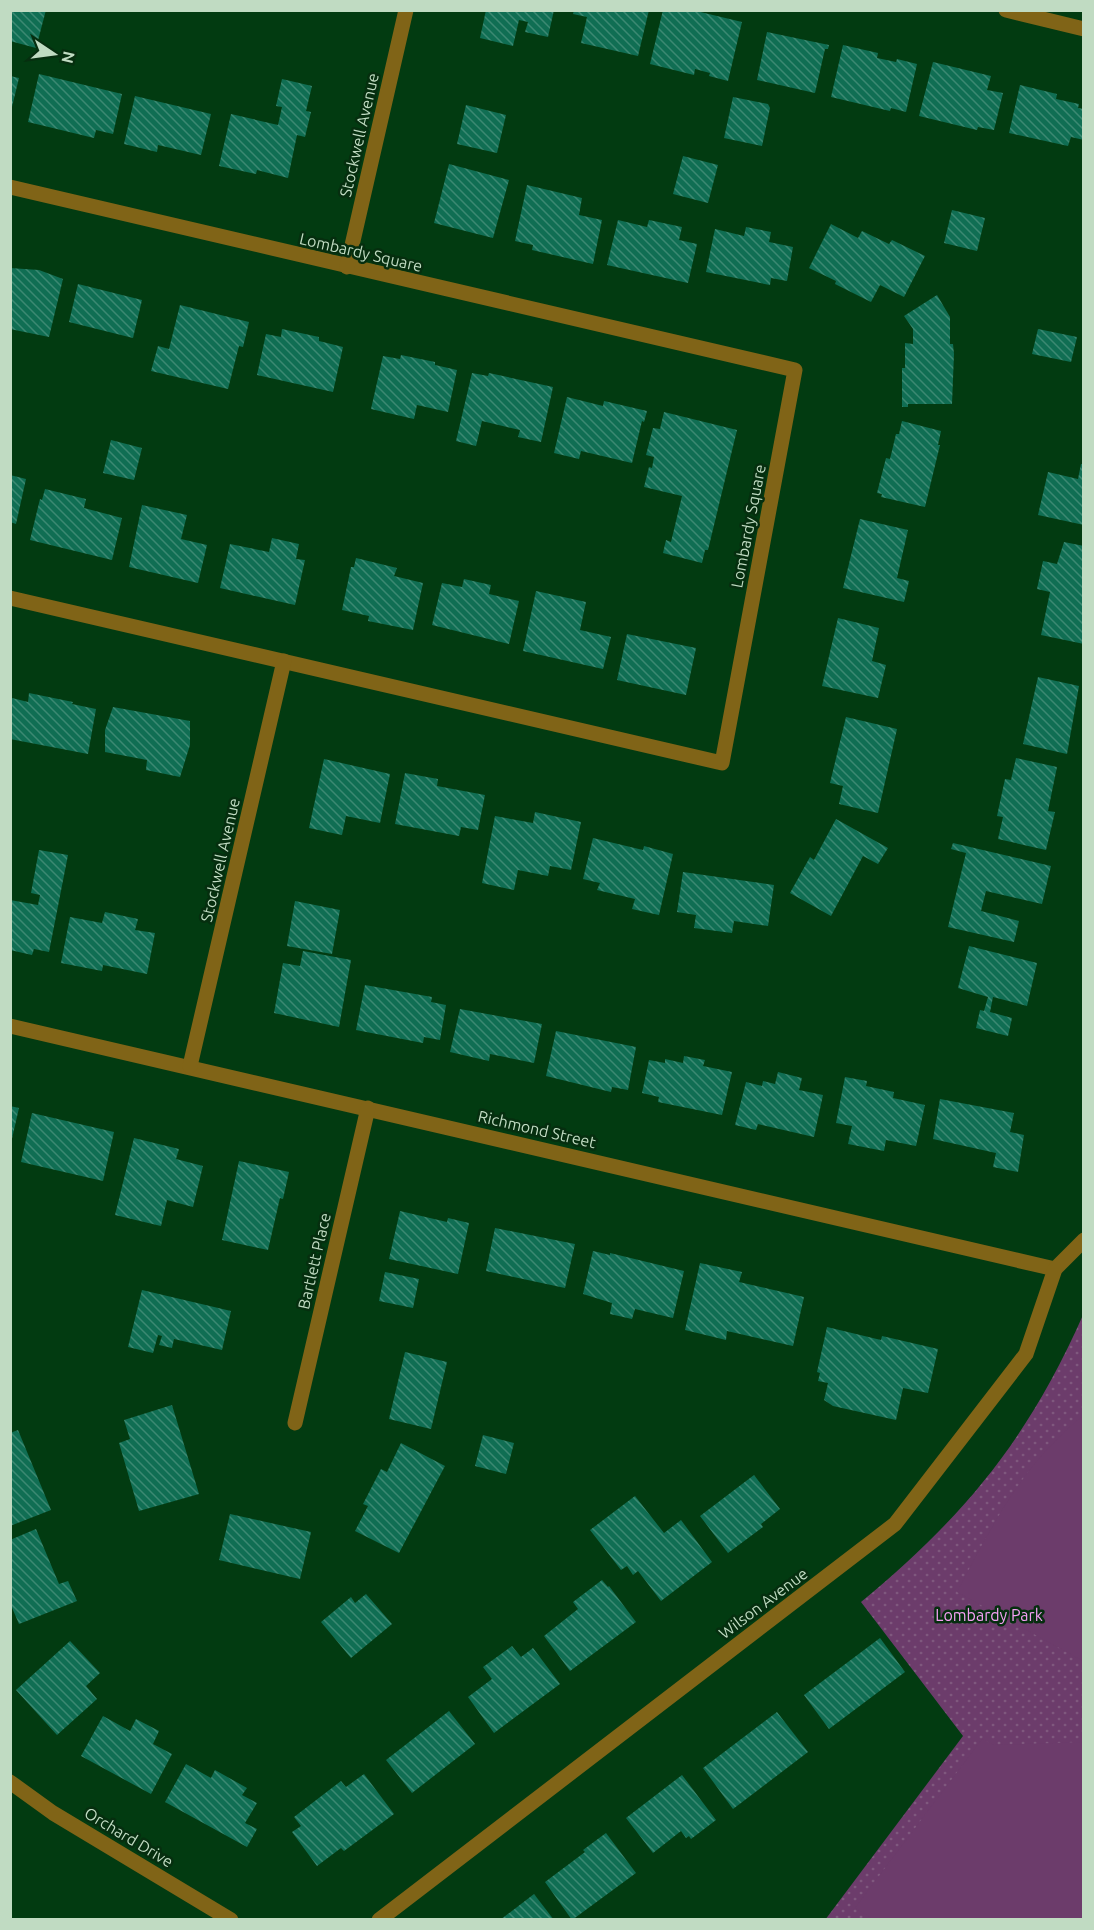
<svg xmlns="http://www.w3.org/2000/svg" width="1094" height="1930" font-family="Ubuntu,sans-serif">
  <defs>
    <pattern id="grass-dots" width="8" height="8" patternUnits="userSpaceOnUse" patternTransform="scale(1.5)"><rect width="8" height="8" fill="#6c3c6b"/><path d="M2 2h.1M6 6h.1" fill="none" stroke="#7f587e" stroke-width="1.8" stroke-linecap="round"/></pattern>
    <pattern id="building-back-hatch" width="6" height="6" patternUnits="userSpaceOnUse" patternTransform="scale(1.5)"><rect width="6" height="6" fill="#106e53"/><path d="M-1 5l2 2M0 0l6 6M5-1l2 2" fill="none" stroke="#3c8972"/></pattern>
  </defs>
  <rect width="100%" height="100%" fill="#023b11"/>
  <!-- grass -->
  <path fill="url(#grass-dots)" d="M1083 1315V1919L825 1920 963 1736 861 1602C965 1516 1028 1439 1083 1315Z"/>
  <!-- pitch -->
  <g fill="#6c3c6b">
    <path d="M1083 1416V1661L957 1592C991 1527 1024 1462 1083 1416Z"/>
    <polygon points="982,1739 994,1745 1083,1742 1083,1919 875,1920 855,1908"/>
  </g>
  <!-- building -->
  <g fill="url(#building-back-hatch)">
    <polygon points="10,10 46,10 36,48 10,41"/>
    <polygon points="486,10 554,10 548,37 525,32 528,22 519,20 513,46 480,38"/>
    <polygon points="574,10 649,10 638,56 581,43 587,17 573,14"/>
    <polygon points="663,10 692,10 742,22 728,81 709,76 710,73 695,69 694,75 650,64"/>
    <polygon points="767,32 829,45 828,49 825,49 815,93 757,80"/>
    <polygon points="843,45 878,53 877,58 896,62 897,59 917,64 906,112 891,108 890,111 831,97"/>
    <polygon points="933,62 991,76 987,90 1003,93 994,130 978,127 977,130 919,116"/>
    <polygon points="39,74 122,94 113,134 96,130 94,138 28,122"/>
    <polygon points="10,76 19,78 11,111 10,111"/>
    <polygon points="282,79 312,86 306,111 311,112 305,137 297,135 288,178 257,170 256,174 219,166 231,114 278,125 282,107 276,106"/>
    <polygon points="1020,85 1057,94 1056,99 1079,104 1078,108 1084,109 1084,140 1071,137 1068,146 1009,133"/>
    <polygon points="135,96 211,114 201,155 158,145 157,152 124,144"/>
    <polygon points="733,97 768,104 770,108 762,146 724,138"/>
    <polygon points="466,105 506,115 497,153 457,144"/>
    <polygon points="683,156 718,165 708,203 673,194"/>
    <polygon points="449,164 509,180 493,238 434,223"/>
    <polygon points="527,185 582,198 579,215 602,220 593,264 532,250 533,245 515,241"/>
    <polygon points="952,210 985,218 977,251 944,243"/>
    <polygon points="618,220 647,227 649,220 682,227 679,240 697,244 688,283 607,265"/>
    <polygon points="831,224 858,238 862,231 889,244 892,240 925,256 904,297 880,285 871,302 835,284 836,281 809,268"/>
    <polygon points="746,227 771,232 769,242 793,247 787,281 771,278 770,285 706,272 715,229 744,236"/>
    <polygon points="10,268 39,270 63,279 49,337 10,329"/>
    <polygon points="78,284 142,300 133,338 69,322"/>
    <polygon points="937,295 950,317 950,344 953,344 954,354 952,404 908,404 908,407 902,407 902,368 905,368 905,343 913,344 913,329 904,316"/>
    <polygon points="180,305 249,322 243,347 239,346 228,389 151,371 158,346 169,349"/>
    <polygon points="282,329 319,337 319,341 343,347 333,392 257,375 266,334 281,337"/>
    <polygon points="1038,329 1077,337 1071,362 1032,354"/>
    <polygon points="401,355 435,362 435,365 457,370 448,412 417,405 414,419 371,409 383,356 400,359"/>
    <polygon points="472,373 488,376 489,373 553,387 541,442 518,437 520,430 482,421 476,446 456,441"/>
    <polygon points="567,397 603,406 604,401 647,411 644,422 642,421 632,463 581,451 579,459 554,453"/>
    <polygon points="664,412 737,430 708,550 705,550 702,563 663,553 666,540 671,542 682,496 644,487 649,467 652,468 654,457 646,455 653,428 660,429"/>
    <polygon points="902,421 941,431 938,445 940,445 925,507 881,497 882,494 877,493 886,458 890,459 896,434 899,434"/>
    <polygon points="111,440 142,448 134,480 103,473"/>
    <polygon points="1081,464 1084,464 1084,525 1038,515 1048,472 1078,479"/>
    <polygon points="10,475 26,479 16,524 10,522"/>
    <polygon points="45,489 86,499 84,508 122,518 112,560 30,540 40,499 42,500"/>
    <polygon points="142,505 187,515 181,539 207,545 198,583 129,567"/>
    <polygon points="860,519 908,530 897,578 909,581 904,602 843,588"/>
    <polygon points="272,538 299,544 296,559 305,560 295,605 220,588 230,544 269,552"/>
    <polygon points="1064,542 1084,546 1084,644 1041,635 1050,592 1037,589 1043,561 1057,564"/>
    <polygon points="356,558 397,568 394,576 423,583 413,630 368,621 369,616 342,610 351,567 354,567"/>
    <polygon points="464,579 491,585 489,594 519,601 509,644 432,625 442,583 462,587"/>
    <polygon points="536,591 586,602 580,630 611,637 603,669 523,651"/>
    <polygon points="838,618 879,628 872,661 886,665 878,698 822,686"/>
    <polygon points="627,634 696,648 686,695 617,680"/>
    <polygon points="1038,677 1079,686 1067,754 1023,744"/>
    <polygon points="29,693 73,702 72,704 96,709 88,754 10,739 12,698 28,702"/>
    <polygon points="113,707 190,721 190,745 180,777 146,770 147,760 105,752 105,730"/>
    <polygon points="846,717 897,729 878,813 839,804 843,786 830,783"/>
    <polygon points="1016,758 1057,767 1048,811 1055,812 1046,850 998,839 1003,817 997,816 1005,779 1011,780"/>
    <polygon points="324,759 390,774 380,823 346,816 342,835 309,828"/>
    <polygon points="405,773 438,779 437,786 485,795 478,830 461,827 459,836 395,824"/>
    <polygon points="535,812 581,822 571,870 550,866 548,876 518,870 514,890 482,883 495,816 533,823"/>
    <polygon points="836,819 888,848 878,864 863,856 831,916 790,893 810,857 814,860"/>
    <polygon points="593,838 643,850 644,846 673,854 659,915 632,909 635,899 597,890 600,883 583,879"/>
    <polygon points="953,843 1051,866 1042,904 986,891 981,911 1019,921 1014,942 948,927 966,853 951,849"/>
    <polygon points="39,850 68,855 49,952 34,949 32,955 10,950 10,900 38,905 40,895 31,893"/>
    <polygon points="683,872 774,885 768,926 734,921 732,933 694,928 696,915 677,912"/>
    <polygon points="295,901 340,910 332,954 287,946"/>
    <polygon points="105,912 138,919 135,930 155,933 147,974 103,965 102,971 61,963 70,917 102,923"/>
    <polygon points="969,946 1037,963 1027,1006 993,997 990,1012 1012,1018 1008,1036 976,1028 980,1010 984,1011 988,997 958,988"/>
    <polygon points="303,951 351,960 339,1027 274,1013 283,963 300,966"/>
    <polygon points="365,985 432,997 431,1002 446,1005 440,1040 424,1037 423,1043 356,1030"/>
    <polygon points="460,1009 542,1024 534,1063 490,1054 489,1061 450,1052"/>
    <polygon points="556,1031 636,1047 628,1090 612,1087 611,1092 546,1076"/>
    <polygon points="684,1056 705,1060 703,1066 732,1072 722,1115 658,1102 659,1097 642,1093 649,1060 665,1063 665,1059 683,1063"/>
    <polygon points="778,1072 802,1078 799,1090 823,1095 814,1137 758,1124 756,1130 735,1125 746,1082 762,1086 763,1081 775,1084"/>
    <polygon points="845,1077 867,1081 866,1086 894,1092 893,1098 925,1105 916,1146 886,1140 884,1151 848,1144 852,1126 836,1123"/>
    <polygon points="940,1099 1014,1113 1010,1132 1024,1135 1018,1172 993,1167 996,1153 933,1139"/>
    <polygon points="10,1106 19,1108 11,1143 10,1143"/>
    <polygon points="32,1113 114,1132 103,1181 21,1162"/>
    <polygon points="134,1138 179,1149 176,1159 203,1166 193,1207 167,1200 161,1226 115,1215"/>
    <polygon points="239,1161 289,1172 283,1199 280,1198 268,1250 222,1240"/>
    <polygon points="400,1211 447,1222 448,1218 469,1223 458,1274 389,1259"/>
    <polygon points="495,1228 575,1244 565,1288 486,1271"/>
    <polygon points="593,1251 610,1255 610,1253 684,1271 673,1318 635,1309 632,1319 610,1314 612,1303 583,1294"/>
    <polygon points="700,1263 742,1272 739,1282 804,1297 793,1346 727,1331 726,1340 685,1330"/>
    <polygon points="385,1272 419,1279 413,1308 379,1301"/>
    <polygon points="142,1290 231,1311 222,1350 174,1339 172,1348 159,1345 162,1336 158,1335 153,1353 128,1347"/>
    <polygon points="827,1327 881,1340 882,1336 938,1349 928,1393 903,1388 896,1420 833,1406 824,1400 828,1383 818,1381 820,1373 817,1372"/>
    <polygon points="405,1352 447,1362 431,1429 389,1419"/>
    <polygon points="172,1405 199,1494 139,1511 119,1443 130,1439 124,1420"/>
    <polygon points="18,1430 51,1510 10,1526 10,1433"/>
    <polygon points="483,1435 514,1443 506,1474 475,1466"/>
    <polygon points="401,1443 445,1466 399,1553 355,1531 368,1506 363,1504 381,1469 387,1472"/>
    <polygon points="754,1475 780,1509 761,1524 763,1527 728,1553 700,1516"/>
    <polygon points="635,1496 664,1533 681,1520 712,1562 661,1601 638,1571 633,1575 627,1566 621,1570 590,1530"/>
    <polygon points="230,1514 311,1532 300,1579 219,1560"/>
    <polygon points="36,1529 59,1584 68,1581 77,1601 19,1624 10,1603 10,1540"/>
    <polygon points="602,1580 608,1587 609,1586 636,1622 570,1671 544,1636 578,1609 573,1602"/>
    <polygon points="366,1594 392,1624 351,1658 321,1622 351,1597 355,1603"/>
    <polygon points="880,1638 905,1672 829,1729 804,1695"/>
    <polygon points="70,1641 100,1673 86,1686 97,1699 57,1735 16,1690"/>
    <polygon points="512,1646 521,1657 533,1648 560,1684 494,1733 468,1697 492,1679 483,1667"/>
    <polygon points="449,1711 475,1744 412,1793 386,1760"/>
    <polygon points="777,1712 808,1752 733,1809 703,1768"/>
    <polygon points="103,1716 130,1731 136,1719 159,1731 153,1744 172,1754 151,1794 81,1756"/>
    <polygon points="186,1764 211,1778 215,1770 247,1788 242,1795 257,1803 245,1823 257,1829 247,1847 165,1802"/>
    <polygon points="364,1774 394,1814 344,1851 341,1848 317,1866 292,1832 301,1826 294,1817 341,1781 346,1787"/>
    <polygon points="682,1775 716,1820 691,1839 689,1836 686,1838 681,1831 653,1853 626,1818"/>
    <polygon points="606,1833 636,1873 572,1920 545,1882 585,1852 583,1850"/>
    <polygon points="534,1894 554,1920 500,1920"/>
  </g>
  <g fill="none" stroke-linecap="round" stroke-linejoin="round">
    <!-- minor -->
    <g stroke="#806417" stroke-width="15">
      <polyline points="1006,10 1084,29"/>
      <polyline points="10,187 795,370 722,763 10,598"/>
      <polyline points="347,267 406,10"/>
      <polyline points="10,1026 1055,1269"/>
      <polyline points="190,1066 284,661"/>
      <polyline points="295,1423 368,1108"/>
      <polyline points="10,1782 53,1813 231,1920"/>
      <polyline points="379,1920 895,1524 1026,1354 1055,1269 1084,1240"/>
    </g>
  </g>
  <g text-anchor="middle" dominant-baseline="central" stroke-width="5" stroke-linejoin="round" paint-order="stroke">
    <!-- street labels -->
    <g font-size="16" fill="#c0dbc2" stroke="#062e0f">
      <text transform="translate(359 135) rotate(-77)">Stockwell Avenue</text>
      <text transform="translate(361 252) rotate(13)">Lombardy Square</text>
      <text transform="translate(748 526) rotate(-79)">Lombardy Square</text>
      <text transform="translate(220 860) rotate(-77)">Stockwell Avenue</text>
      <text transform="translate(537 1129) rotate(13)">Richmond Street</text>
      <text transform="translate(314 1261) rotate(-77)">Bartlett Place</text>
      <text transform="translate(763 1603) rotate(-37)">Wilson Avenue</text>
      <text transform="translate(129 1837) rotate(31)">Orchard Drive</text>
    </g>
    <!-- park labels -->
    <g font-size="16" fill="#f6a0f5" stroke="#062e0f">
      <text x="989" y="1615">Lombardy Park</text>
    </g>
  </g>
  <!-- border -->
  <rect width="1094" height="1930" fill="none" stroke="#c0dbc2" stroke-width="24"/>
  <!-- north arrow -->
  <g transform="translate(54 54) rotate(103)" stroke="#062e0f" stroke-width="4.5" paint-order="stroke">
  <path d="M0-4.5L10 22L0 15L-10 22Z" fill="#c0dbc2"/>
  <text y="-9" font-size="16" font-weight="bold" text-anchor="middle" fill="#c0dbc2">N</text>
  </g>
</svg>
